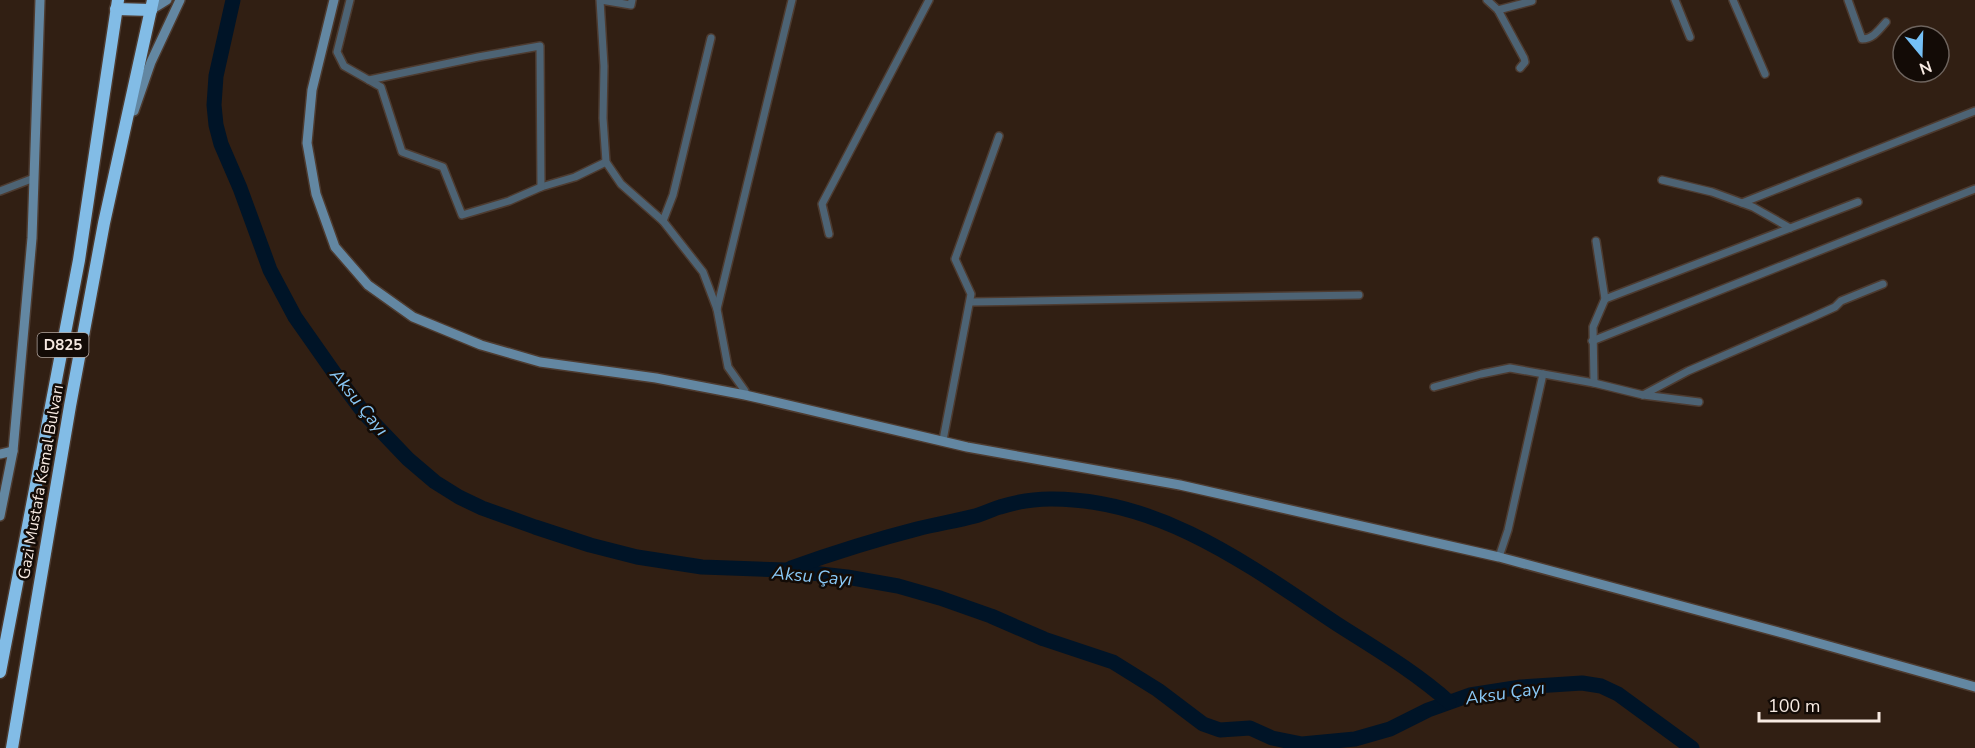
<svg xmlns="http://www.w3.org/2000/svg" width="1975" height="748" font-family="'Nunito Sans',sans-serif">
  <rect width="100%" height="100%" fill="#311f13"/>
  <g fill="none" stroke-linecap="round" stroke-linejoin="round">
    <!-- river -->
    <g stroke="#001427" stroke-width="15">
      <polyline points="233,0 216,76 214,105 216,125 221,144 240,188 270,270 295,317 335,374 364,413 408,459 435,482 459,497 482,508 535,527 590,545 637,557 702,567 785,570 847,577 898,586 940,598 991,616 1044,639 1113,662 1158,690 1203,724 1220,730 1250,728 1272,738 1302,744 1355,739 1390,729 1428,710 1470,695 1521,687 1582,683 1601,686 1618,694 1692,748"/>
      <path d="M791 568C833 553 874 540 917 529 936 524 956 521 975 516 984 514 992 509 1000 507 1016 502 1033 499 1050 499 1160 498 1250 566 1337 624 1376 649 1414 671 1449 702"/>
    </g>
    <!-- street casing -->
    <g stroke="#4d3b30" stroke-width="10">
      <g id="street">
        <polyline points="350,0 337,52 344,66 381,87 402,152 443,167 462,215 509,201 541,187 575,177 606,162"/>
        <polyline points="600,0 604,66 603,118 606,162 621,184 663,221 703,272 717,309 728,367 745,391 745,395"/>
        <polyline points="601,0 631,5 632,0"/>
        <polyline points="1487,0 1498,10 1524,58 1525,62 1520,68"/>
        <polyline points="1675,0 1690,37"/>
        <polyline points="1733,0 1765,74"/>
        <path d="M1848 0 1862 39C1873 39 1879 30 1886 22"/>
        <polyline points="1498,10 1532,1"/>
        <polyline points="369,80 478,57 540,46 541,187"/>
        <polyline points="1662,180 1712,192 1753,207 1790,228"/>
        <polyline points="0,191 34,178"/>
        <polyline points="1742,203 1975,111"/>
        <polyline points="663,221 673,195 711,38"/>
        <polyline points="829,234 822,204 929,0"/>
        <polyline points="1605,299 1858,202"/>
        <polyline points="970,302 1359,295"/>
        <polyline points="717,309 792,0"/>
        <polyline points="1592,341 1975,189"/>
        <polyline points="1594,383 1593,327 1605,299 1596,241"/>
        <polyline points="1434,387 1481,374 1510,368 1594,383 1643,395 1699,402"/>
        <polyline points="1643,395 1688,371 1813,317 1835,307 1841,301 1883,284"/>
        <polyline points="943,440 971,294 955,259 999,136"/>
        <polyline points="1499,557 1508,530 1543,374"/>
      </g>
    </g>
    <!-- secondary casing -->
    <g stroke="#4d3b30" stroke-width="12">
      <g id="secondary">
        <polyline points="334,0 312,90 307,143 316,194 335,247 368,285 413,317 481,345 540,362 656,378 745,395 967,447 1180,485 1499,557 1786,634 1975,687"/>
        <polyline points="151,10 167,0"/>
        <polyline points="134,111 151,62 180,0"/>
        <polyline points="0,454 13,451"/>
        <polyline points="0,516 13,451 32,238 40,0"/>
      </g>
    </g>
    <!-- highway casing -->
    <g stroke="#4d3b30" stroke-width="15">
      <g id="highway">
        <polyline points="116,9 151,10"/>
        <polyline points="0,672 79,260 118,0"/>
        <polyline points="12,748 70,406 104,223 153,0"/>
      </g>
    </g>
    <!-- street -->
    <use href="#street" stroke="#4d6374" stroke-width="7"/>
    <!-- secondary -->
    <use href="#secondary" stroke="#6387a2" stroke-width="9"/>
    <!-- highway -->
    <use href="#highway" stroke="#82bce6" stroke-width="12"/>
  </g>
  <g text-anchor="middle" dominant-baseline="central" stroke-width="5" stroke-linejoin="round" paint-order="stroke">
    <!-- shield labels -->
    <rect fill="#130b06" stroke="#b3a7a0" stroke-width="1.5" x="37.5" y="333" width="51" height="24" rx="4.5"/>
    <g font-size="15" font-weight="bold" fill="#f7eae2">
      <text x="63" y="345">D825</text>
    </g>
    <!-- street labels -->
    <g font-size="16" fill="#f7eae2" stroke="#130b06">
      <text transform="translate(41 482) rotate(-80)">Gazi Mustafa Kemal Bulvarı</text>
    </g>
    <!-- water labels -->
    <g font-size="18" font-style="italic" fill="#89c8f6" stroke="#130b06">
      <text transform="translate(359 402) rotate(51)">Aksu Çayı</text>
      <text transform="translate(812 576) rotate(5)">Aksu Çayı</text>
      <text transform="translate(1505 693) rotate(-8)">Aksu Çayı</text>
    </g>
  </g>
  <!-- north arrow -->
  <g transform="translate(1921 54) rotate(161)"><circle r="28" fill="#130b06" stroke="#6e645e" stroke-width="1.5"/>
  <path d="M0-4.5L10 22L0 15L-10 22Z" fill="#75c0f6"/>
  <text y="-9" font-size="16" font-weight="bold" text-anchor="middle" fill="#f7eae2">N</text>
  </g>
  <!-- scale -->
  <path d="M1759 712v9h120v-9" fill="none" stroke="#f7eae2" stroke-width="3"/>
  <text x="1768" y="712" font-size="18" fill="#f7eae2" stroke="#130b06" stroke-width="4.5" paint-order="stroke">100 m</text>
</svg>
